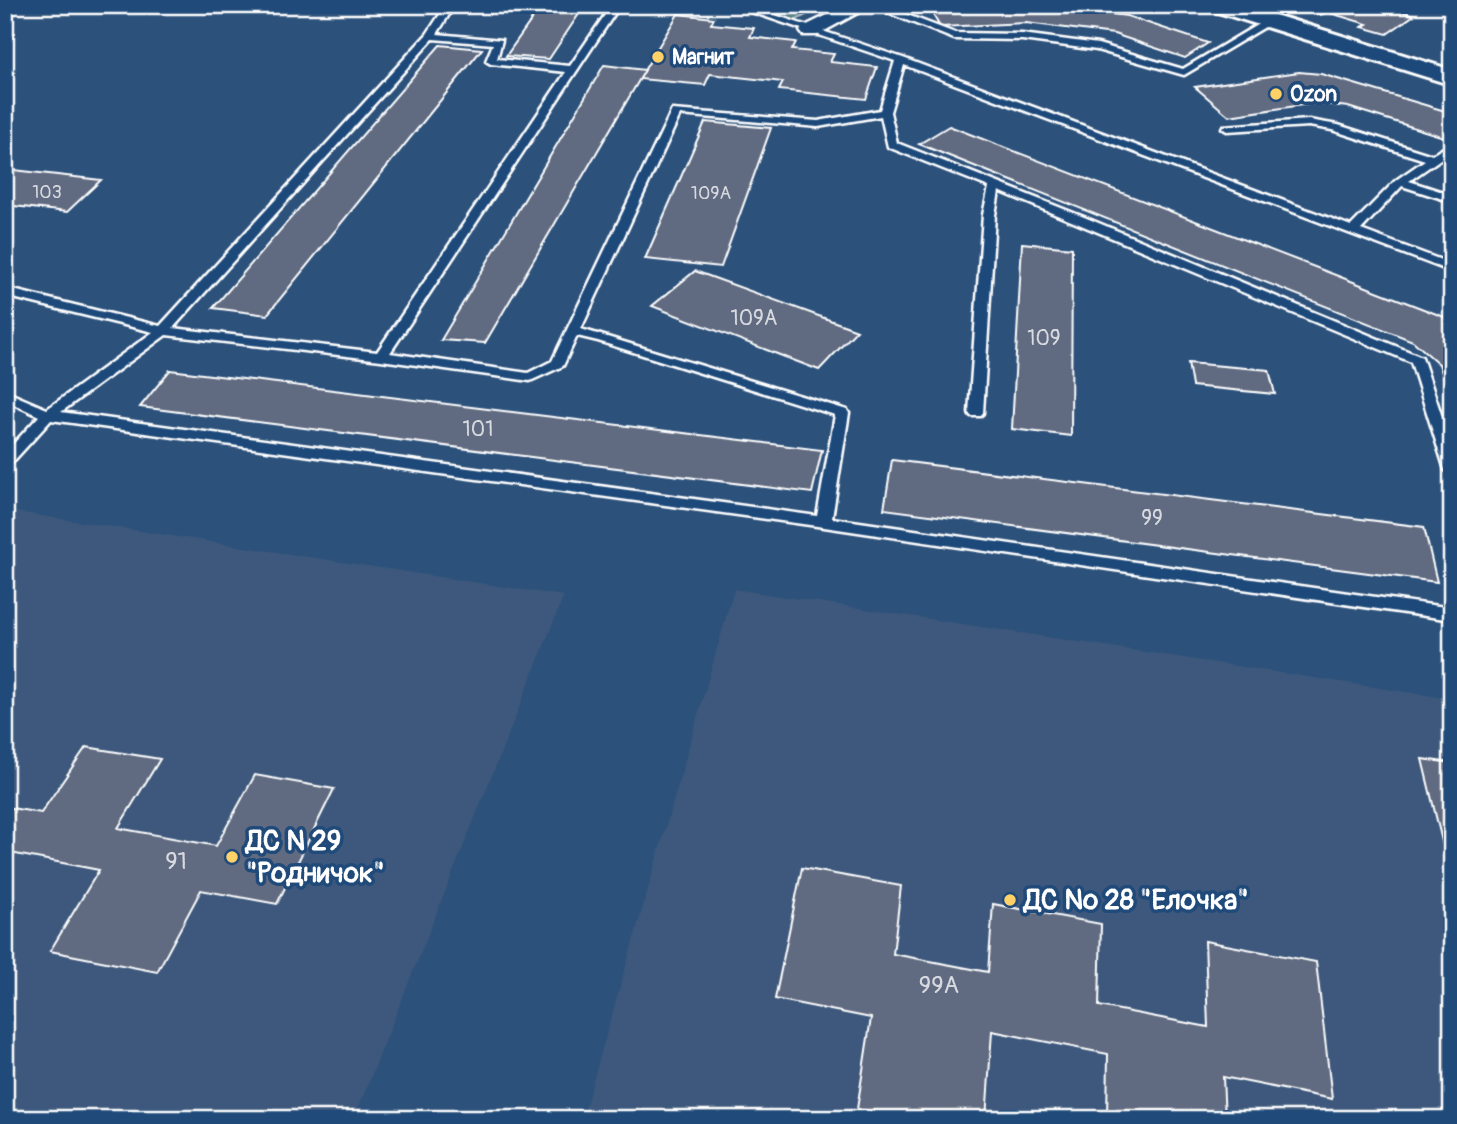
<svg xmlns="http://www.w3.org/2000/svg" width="1457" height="1124" font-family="Pangolin,sans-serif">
  <rect width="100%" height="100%" fill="#2c517b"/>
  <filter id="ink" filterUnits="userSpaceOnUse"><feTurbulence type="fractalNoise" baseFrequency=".0143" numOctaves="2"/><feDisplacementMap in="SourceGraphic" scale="14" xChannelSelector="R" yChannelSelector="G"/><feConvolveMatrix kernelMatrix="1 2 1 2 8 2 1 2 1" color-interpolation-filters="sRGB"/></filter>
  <g filter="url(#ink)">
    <!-- built -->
    <g fill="#3c597c">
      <polygon points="16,512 564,596 354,1119 5,1119 5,525"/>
      <polygon points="734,589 1452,699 1452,1119 582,1119"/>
    </g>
    <!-- green -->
    <polygon fill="#597f85" stroke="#acbfc2" stroke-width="2" points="747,5 825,5 791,23"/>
    <!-- building -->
    <g fill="#606b80" stroke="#fff" stroke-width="2">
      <polygon points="542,5 585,5 549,59 506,56"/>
      <polygon points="1048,5 1127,16 1208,43 1185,58 1114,34 1026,23 940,27 928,6"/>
      <polygon points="1309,5 1382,5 1414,15 1387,34 1362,27 1367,24 1327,12 1322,15 1303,9"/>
      <polygon points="678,14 714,18 711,24 754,28 750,37 796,42 792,50 834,54 830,62 877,67 866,99 779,90 783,82 710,74 705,85 639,79"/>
      <polygon points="440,45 482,49 267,315 213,308"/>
      <polygon points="604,65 645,70 485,343 441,340"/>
      <polygon points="1299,72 1321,74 1452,113 1452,129 1444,137 1348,107 1316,103 1229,116 1195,87"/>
      <polygon points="705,122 771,128 721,267 645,259"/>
      <polygon points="949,126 1452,320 1452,402 1439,364 1413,341 919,144"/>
      <polygon points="5,169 101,180 67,212 5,205"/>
      <polygon points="1022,243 1072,248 1071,436 1012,429"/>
      <polygon points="695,271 857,330 819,370 652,306"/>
      <polygon points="1188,363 1269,370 1275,394 1192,386"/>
      <polygon points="170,370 822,450 812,493 140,407"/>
      <polygon points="892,460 1424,527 1437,582 884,509"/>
      <polygon points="86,747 160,759 118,828 216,846 255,775 334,789 277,904 201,890 157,972 50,951 99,870 5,852 5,807 41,813"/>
      <polygon points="1422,759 1452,763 1452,870 1449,870"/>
      <polygon points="802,868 901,886 893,954 988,972 993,904 1101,924 1099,1006 1208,1027 1205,941 1316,962 1332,1099 1223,1077 1225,1119 1107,1119 1108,1054 992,1031 986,1119 905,1119 857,1109 871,1018 775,999"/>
    </g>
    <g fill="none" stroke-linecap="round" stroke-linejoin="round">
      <!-- lane casing -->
      <g stroke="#fff" stroke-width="5">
        <g id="lane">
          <path d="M446 5H455L437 34 502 40 497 59 570 66 609 9 618 5H631L615 13 390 353 528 373 552 361 672 110 818 121 880 110 895 61 731 5H745L903 58 1351 226 1396 180 1425 160 1332 130 1309 126 1227 131 1222 128 1223 126 1309 120 1338 125 1432 155 1452 143V151L1409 181 1452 195V202L1402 186 1361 230 1452 264V272L904 65 890 112 897 143 1084 217 1422 357 1452 447V475L1445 470 1411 362 999 191 995 215 983 413 981 416H971L969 413 983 215 989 187 888 147 881 116 818 127 680 115 581 329 847 410 849 413 832 518 1452 608V620L824 527 51 420 10 465 5 467V453L39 416 5 400V391L47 409 153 332 5 296V288L160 326 427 34ZM433 39 493 44 486 61 491 64 566 72 377 352 173 328ZM166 335 381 360 530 381 563 366 577 336 598 341 835 415 817 516 61 412Z"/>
          <polygon points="868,5 881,5 955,33 1022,34 1098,44 1183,69 1267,19 1275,21 1184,75 1097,50 1022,40 954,39"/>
        </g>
      </g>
      <!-- street casing -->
      <g stroke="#fff" stroke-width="5">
        <polygon id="street" points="848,5 872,5 817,35 803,35 800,31 803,27"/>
      </g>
      <!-- secondary casing -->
      <g stroke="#fff" stroke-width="6">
        <polygon id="secondary" points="1208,5 1243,5 1452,70 1452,85 1211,10"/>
      </g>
      <!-- lane -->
      <use href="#lane" fill="#1f4a7a" fill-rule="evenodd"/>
      <!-- street -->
      <use href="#street" fill="#1f4a7a" fill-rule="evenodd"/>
      <!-- secondary -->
      <use href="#secondary" fill="#1f4a7a" fill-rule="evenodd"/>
    </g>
  </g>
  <!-- markers -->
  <g fill="#ffd166" stroke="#1f4a7a" stroke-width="2.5">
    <circle cx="658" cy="57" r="7"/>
    <circle cx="1276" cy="94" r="7"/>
    <circle cx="232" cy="857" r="7"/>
    <circle cx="1010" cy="900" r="7"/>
  </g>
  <g text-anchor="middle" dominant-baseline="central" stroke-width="7" stroke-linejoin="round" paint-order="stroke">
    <!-- far-number labels -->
    <g font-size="18" fill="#d7dadf">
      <text x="47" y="192">103</text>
      <text x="711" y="193">109А</text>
    </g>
    <!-- far-poi labels -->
    <g font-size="21" font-weight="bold" fill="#fff" stroke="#1f4a7a" text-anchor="start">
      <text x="672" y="57">Магнит</text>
      <text x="1290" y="94">Ozon</text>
    </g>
    <!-- number labels -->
    <g font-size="21" fill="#d7dadf">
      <text x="754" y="318">109А</text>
      <text x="1044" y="338">109</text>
      <text x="478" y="429">101</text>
      <text x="1152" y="518">99</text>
    </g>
    <!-- near-number labels -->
    <g font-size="24" fill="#d7dadf">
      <text x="176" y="861">91</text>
      <text x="939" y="985">99А</text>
    </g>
    <!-- near-poi labels -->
    <g font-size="28" font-weight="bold" fill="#fff" stroke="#1f4a7a" text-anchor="start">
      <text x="246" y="841">ДС N 29<tspan x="246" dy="32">"Родничок"</tspan></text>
      <text x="1024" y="900">ДС № 28 "Елочка"</text>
    </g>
  </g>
  <!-- margin -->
  <rect width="1457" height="1124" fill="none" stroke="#1f4a7a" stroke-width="28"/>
  <rect x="14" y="14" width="1429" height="1096" fill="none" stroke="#fff" stroke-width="2.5" filter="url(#ink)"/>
</svg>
